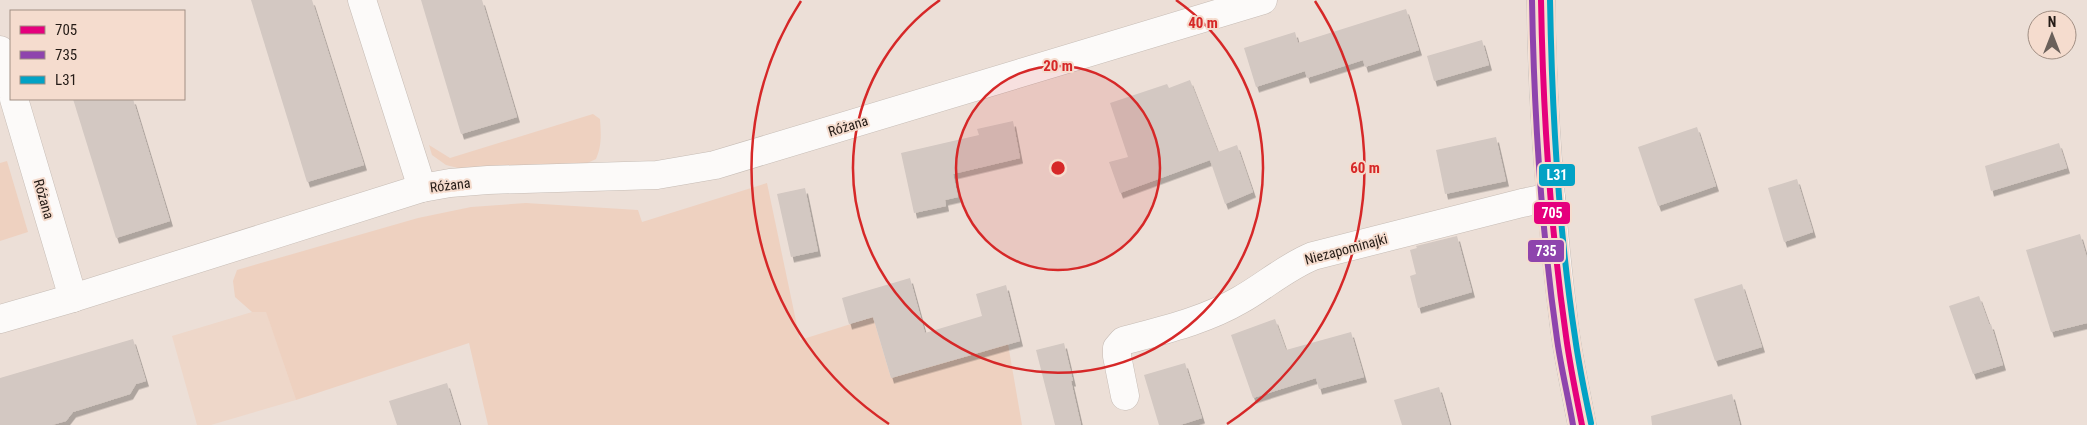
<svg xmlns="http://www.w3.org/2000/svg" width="2087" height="425" font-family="'Roboto Condensed',sans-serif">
  <defs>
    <filter id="shadow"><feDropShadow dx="3" dy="5.5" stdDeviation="0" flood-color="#0004"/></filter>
  </defs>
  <rect width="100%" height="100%" fill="#ecdfd7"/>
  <!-- built -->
  <polygon fill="#eed7c9" points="266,311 296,400 211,425 197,425 172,336 252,312"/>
  <!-- green -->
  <g fill="#eed1c0">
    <path d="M593 114 600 119C601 134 602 145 596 159L579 167 458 168 446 165 432 155 429 145 450 158Z"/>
    <polygon points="7,161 28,232 0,241 0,163"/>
    <polygon points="767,183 800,340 873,317 891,378 1008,344 1022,425 488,425 469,343 296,400 266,312 252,312 235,297 233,281 237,270 418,218 471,207 526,203 638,210 642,222"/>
  </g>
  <!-- building -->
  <g fill="#d3c8c2" filter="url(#shadow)">
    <polygon points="251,0 312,0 364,165 307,182"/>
    <polygon points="421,0 482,0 517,117 461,134"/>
    <polygon points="1406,9 1419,50 1365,67 1363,60 1307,78 1305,71 1256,87 1244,48 1295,32 1298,43"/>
    <polygon points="1482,40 1489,65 1434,81 1427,56"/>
    <polygon points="1190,80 1218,152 1237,145 1253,192 1225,204 1210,160 1120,193 1109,162 1128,157 1110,103 1167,84 1169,88"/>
    <polygon points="73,99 133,99 170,221 116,238"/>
    <polygon points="1013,121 1020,158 953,174 958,197 945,200 946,206 914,213 901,153 979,135 977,129"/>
    <polygon points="1697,127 1716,186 1658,206 1638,147"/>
    <polygon points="1496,137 1506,181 1445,194 1436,150"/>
    <polygon points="2059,143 2067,168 1991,191 1985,166"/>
    <polygon points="1797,179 1813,232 1784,242 1768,188"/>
    <polygon points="805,188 818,251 791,257 777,194"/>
    <polygon points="2080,234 2087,258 2087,323 2051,332 2026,250"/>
    <polygon points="1457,236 1472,292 1418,308 1410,276 1416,274 1410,250 1417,248 1416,246"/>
    <polygon points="910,278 925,333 982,316 976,294 1006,285 1020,341 891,378 873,317 849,324 842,298"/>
    <polygon points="1742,284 1762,347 1715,361 1694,299"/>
    <polygon points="1979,296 1989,324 1991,324 2003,365 1973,374 1949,306"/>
    <polygon points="1275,319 1286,350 1351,332 1364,377 1319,389 1316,378 1253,398 1231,335"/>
    <polygon points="133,339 146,381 136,384 130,394 73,412 66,421 52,425 0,425 0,378"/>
    <polygon points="1064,343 1073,381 1071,381 1081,425 1055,425 1036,350"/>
    <polygon points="1185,363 1202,418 1180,425 1159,425 1144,375"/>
    <polygon points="447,383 460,425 397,425 389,401"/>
    <polygon points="1439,387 1450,425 1402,425 1394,400"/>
    <polygon points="1732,394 1740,425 1652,425 1651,416"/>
  </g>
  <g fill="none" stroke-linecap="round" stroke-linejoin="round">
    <!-- street casing -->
    <g stroke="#c6bcb5" stroke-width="29">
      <g id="street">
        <polyline points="362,0 422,188"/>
        <polyline points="0,50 11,88"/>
        <polyline points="14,99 73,298"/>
        <polyline points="0,319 73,298 422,188 450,183 488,180 657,175 715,165 1263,0"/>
        <path d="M1125 396 1117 356V348L1123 341C1163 330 1204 321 1240 300 1265 286 1286 267 1313 256L1522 203 1551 197"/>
      </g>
    </g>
    <!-- secondary casing -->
    <g stroke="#c6bcb5" stroke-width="29">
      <path id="secondary" d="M1541 0C1542 108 1551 217 1564 324 1568 358 1576 392 1582 425"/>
    </g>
    <!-- street -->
    <use href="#street" stroke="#fcfaf9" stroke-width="28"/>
    <!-- secondary -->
    <use href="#secondary" stroke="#fcfaf9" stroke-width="28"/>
    <!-- bus-1 casing -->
    <g stroke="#f5dcce" stroke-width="10">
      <path id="bus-1" d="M1541 0C1543 112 1550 225 1566 336 1570 366 1576 395 1582 425"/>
    </g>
    <!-- bus-2 casing -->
    <g stroke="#f5dcce" stroke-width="10">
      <path id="bus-2" d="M1532 0C1534 113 1541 227 1557 339 1561 368 1568 396 1573 425"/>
    </g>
    <!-- bus-3 casing -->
    <g stroke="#f5dcce" stroke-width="10">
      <path id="bus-3" d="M1550 0C1552 112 1558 226 1575 337 1579 366 1585 395 1591 423"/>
    </g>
    <!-- bus-1 -->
    <use href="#bus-1" stroke="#e5007d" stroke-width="6"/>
    <!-- bus-2 -->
    <use href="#bus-2" stroke="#8e44ad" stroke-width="6"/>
    <!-- bus-3 -->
    <use href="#bus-3" stroke="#02a2c5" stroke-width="6"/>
  </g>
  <!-- distance rings -->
  <circle cx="1058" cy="168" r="102" fill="#d62828" fill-opacity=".12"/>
  <g fill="none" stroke="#d62828" stroke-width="2.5">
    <circle cx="1058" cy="168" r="102"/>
    <path d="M1176 0A205 205 0 1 1 940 0"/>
    <path d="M889 424A307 307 0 0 1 801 1M1315 1A307 307 0 0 1 1227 424"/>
  </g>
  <g text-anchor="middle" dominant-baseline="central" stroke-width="4" stroke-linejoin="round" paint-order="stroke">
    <!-- street labels -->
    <g font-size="14" fill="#241b16" stroke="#f5dcce">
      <text transform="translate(848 126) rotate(-17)">Różana</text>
      <text transform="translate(450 185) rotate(-7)">Różana</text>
      <text transform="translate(44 199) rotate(74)">Różana</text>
      <text transform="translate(1346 249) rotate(-15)">Niezapominajki</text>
    </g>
  </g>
  <circle cx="1058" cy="168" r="8" fill="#d62828" stroke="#f5dcce" stroke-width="2.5"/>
  <g font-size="15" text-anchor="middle" font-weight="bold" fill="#d62828" stroke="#f5dcce" stroke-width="4" stroke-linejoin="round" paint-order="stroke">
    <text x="1203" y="28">40 m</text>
    <text x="1058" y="71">20 m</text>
    <text x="1365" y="173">60 m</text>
  </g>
  <g stroke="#f5dcce" stroke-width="2">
    <rect x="1538" y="163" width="38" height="24" rx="5" fill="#02a2c5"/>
    <rect x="1533" y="201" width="38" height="24" rx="5" fill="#e5007d"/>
    <rect x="1527" y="239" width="38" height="24" rx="5" fill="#8e44ad"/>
  </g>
  <g font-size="14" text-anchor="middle" font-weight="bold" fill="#fff">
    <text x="1557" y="180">L31</text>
    <text x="1552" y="218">705</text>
    <text x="1546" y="256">735</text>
  </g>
  <!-- legend -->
  <rect x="10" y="10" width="175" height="90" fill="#f5dcce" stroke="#a18f84"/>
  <rect x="20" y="26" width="25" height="8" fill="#e5007d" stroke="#a18f84"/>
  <text x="55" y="35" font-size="15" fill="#241b16">705</text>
  <rect x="20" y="51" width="25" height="8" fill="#8e44ad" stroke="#a18f84"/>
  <text x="55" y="60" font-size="15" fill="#241b16">735</text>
  <rect x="20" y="76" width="25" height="8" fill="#02a2c5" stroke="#a18f84"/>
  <text x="55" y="85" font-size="15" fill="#241b16">L31</text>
  <!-- north arrow -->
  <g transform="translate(2052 35)"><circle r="24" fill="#f5dcce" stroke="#a18f84"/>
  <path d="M0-4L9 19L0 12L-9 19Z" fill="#6a605a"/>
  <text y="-8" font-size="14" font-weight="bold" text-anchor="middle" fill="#241b16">N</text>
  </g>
</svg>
